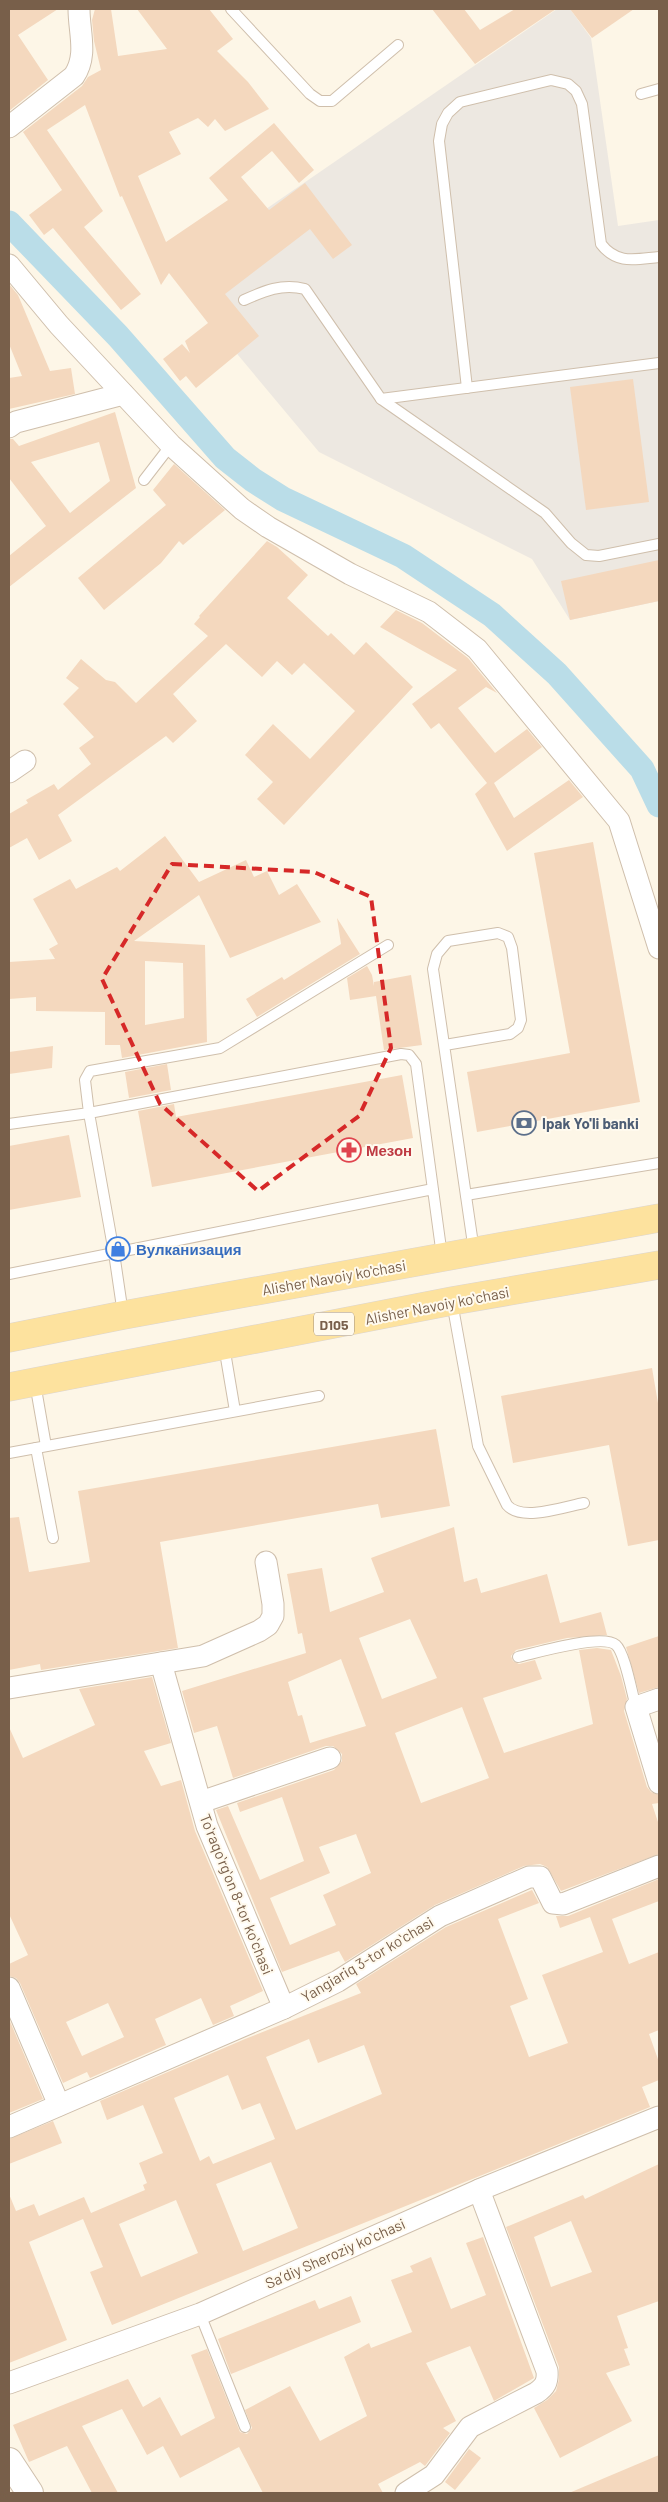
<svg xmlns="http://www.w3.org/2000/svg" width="668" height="2502" font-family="Barlow,sans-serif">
  <rect width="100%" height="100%" fill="#fdf6e7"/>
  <!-- industrial -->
  <polygon fill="#ede8e1" points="557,9 570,9 591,38 618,226 659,220 659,601 570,620 532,559 319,452 172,276 196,257"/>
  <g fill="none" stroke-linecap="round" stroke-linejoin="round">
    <!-- canal -->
    <polyline stroke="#badde8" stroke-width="25" points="9,223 118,336 225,458 253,480 283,499 403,556 492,615 557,674 642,769 659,805"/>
  </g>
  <!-- building -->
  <g fill="#f4d8be" fill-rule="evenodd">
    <polygon points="9,9 58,9 18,35 48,80 9,111"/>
    <polygon points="95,9 111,9 118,56 167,49 137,9 209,9 233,39 217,51 248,82 269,109 225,131 215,119 208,127 198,118 169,132 181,154 138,176 166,242 228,200 209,178 274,123 314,170 299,183 272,151 241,177 269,210 305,183 352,245 333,259 310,229 225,294 259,336 196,388 186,376 180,381 163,359 182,344 190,353 185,341 208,323 169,273 161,285 122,196 120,197 85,105 47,130 103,211 84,227 141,294 121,310 53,228 44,235 29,215 62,190 23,132 82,86 88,77 101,70 94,41 92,20"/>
    <polygon points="432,9 464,9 480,30 515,9 556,9 475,64"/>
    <polygon points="570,9 634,9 592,38"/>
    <polygon points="9,284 18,295 50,371 71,368 75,394 9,409 9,378 22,376 9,344"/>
    <polygon points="633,379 649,502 586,510 570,387"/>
    <path d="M115 412 136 488 9 587V556L46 526 9 478V439H13L19 446ZM99 442 110 481 70 513 31 462Z"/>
    <polygon points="174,464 225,510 183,545 179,541 161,563 104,610 78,578 166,505 153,490"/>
    <polygon points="267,541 277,547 308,575 287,598 328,636 331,633 354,655 366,642 413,687 284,825 257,799 273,782 245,755 273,724 310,759 355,711 304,663 292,675 277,661 262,677 226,644 173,694 197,721 173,743 166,736 58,815 72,841 39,860 27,838 9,848 9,814 28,803 26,800 54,784 58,790 91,764 79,748 94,737 63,704 79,688 66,678 81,659 106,680 115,682 136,703 208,636 194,624 200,617 199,616"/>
    <polygon points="659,560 659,601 570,620 561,581"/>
    <polygon points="396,610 422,623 468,658 497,693 486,687 458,708 495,753 527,729 542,747 494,783 514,818 569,780 583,797 507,851 475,794 487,783 439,723 431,729 412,704 457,670 380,627"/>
    <path d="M165 836 199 882 246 860 254 877 267 871 279 895 297 884 321 922 230 958 199 895 134 941 205 945 207 1042 122 1058 120 1045H105V1012L36 1011V997L9 999V962L55 959 49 949 58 944 33 899 70 879 76 889 117 867 120 871ZM145 961 183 963 184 1018 145 1025Z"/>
    <polygon points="593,842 640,1102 477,1132 467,1072 570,1053 534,853"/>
    <polygon points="337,918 360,954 257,1017 246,999 282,977 284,980 341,944"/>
    <polygon points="367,966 372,975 374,986 374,982 411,975 422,1045 384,1050 376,996 350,1000 347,978"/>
    <polygon points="53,1046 52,1068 9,1074 9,1052"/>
    <polygon points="167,1064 171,1090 129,1098 125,1072"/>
    <polygon points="402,1075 413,1138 152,1187 138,1111 174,1104 176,1117"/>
    <polygon points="69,1135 81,1197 9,1210 9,1146"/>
    <polygon points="652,1368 659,1409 659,1540 628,1546 609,1445 513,1463 501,1396"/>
    <polygon points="436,1429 450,1506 381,1518 378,1504 160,1542 178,1648 41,1670 40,1664 9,1670 9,1518 19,1517 29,1572 90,1562 78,1491"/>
    <path d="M454 1527 464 1582 477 1578 481 1593 547 1574 560 1623 601 1612 607 1635 567 1638 516 1650 511 1656 513 1661 519 1664 535 1660 542 1679 483 1698 504 1753 593 1724 579 1650 597 1648 611 1650 621 1676 627 1699 624 1711 647 1787 651 1792 659 1795V1803L652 1804 659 1825V1854L561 1891 547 1867 540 1864 524 1866 435 1905 345 1962 339 1951 282 1972 216 1810 228 1806 260 1880 304 1861 282 1797 240 1812 237 1803 334 1770 342 1761V1754L333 1746H326L233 1778 217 1726 194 1733 182 1691 306 1653 302 1633 298 1634 287 1574 322 1568 330 1612 384 1592 371 1558ZM410 1619 437 1678 382 1699 359 1638ZM341 1659 366 1726 310 1743 302 1715 298 1716 288 1682ZM462 1707 489 1778 421 1803 395 1733ZM356 1834 371 1873 323 1895 336 1925 290 1945 270 1898 330 1873 319 1847Z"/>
    <polygon points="659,1636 659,1687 639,1693 626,1647"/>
    <path d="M152 1677 171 1743 144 1751 161 1786 181 1780 195 1831 263 1991 230 2006 234 2016 213 2025 201 1998 155 2019 166 2045 90 2078 87 2072 63 2083 20 1983 16 1978 9 1976V1964L28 1955 9 1914V1727L23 1758 95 1725 79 1689ZM108 2003 124 2037 82 2056 66 2022Z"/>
    <path d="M659 1879V1901L612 1919 629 1964 659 1952V2030L649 2034 659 2062V2080L642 2087 650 2107 112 2325 90 2272 103 2267 83 2219 29 2242 67 2340 9 2363V2194L16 2211 34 2204 39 2216 84 2197 91 2213 145 2190 143 2185 147 2183 139 2163 163 2153 143 2105 107 2120 100 2101 245 2039 361 1993 356 1984 446 1927 532 1890 539 1903 498 1919 528 1999 510 2006 529 2057 568 2043 542 1975 603 1952 590 1917 560 1928 556 1916H568ZM309 2039 318 2063 364 2045 382 2094 296 2130 266 2057ZM228 2075 242 2110 260 2103 275 2139 213 2164 209 2156 200 2161 174 2098ZM271 2162 298 2228 243 2251 216 2184ZM176 2200 198 2253 141 2277 119 2224Z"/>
    <polygon points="9,2019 43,2099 9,2113"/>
    <polygon points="53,2121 62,2143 9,2164 9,2139"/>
    <path d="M659 2164V2301L617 2316 628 2348 624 2349 630 2365 606 2373 632 2421 560 2458 534 2408 547 2400 556 2391 559 2379V2367L506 2227 583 2195 585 2199ZM571 2221 592 2272 551 2287 534 2237Z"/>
    <polygon points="483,2237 534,2378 494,2401 470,2346 426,2363 456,2421 443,2428 450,2433 425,2466 420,2462 378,2484 383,2493 263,2493 239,2447 180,2478 163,2446 147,2455 122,2409 82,2426 118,2493 92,2493 67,2446 29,2462 13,2425 128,2379 143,2407 160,2397 181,2436 215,2418 191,2355 207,2349 240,2432 247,2434 252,2428 245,2410 290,2386 320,2441 367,2416 344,2357 369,2343 371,2348 412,2332 391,2280 413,2272 410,2266 431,2257 451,2309 486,2295 466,2243"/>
    <polygon points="351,2296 361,2322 231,2374 218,2339 315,2300 319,2309"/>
    <polygon points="469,2449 481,2458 455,2490 445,2482"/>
    <polygon points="659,2455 659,2493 569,2493"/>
  </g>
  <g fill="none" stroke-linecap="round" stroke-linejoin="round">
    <!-- service casing -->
    <g stroke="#cfbfac" stroke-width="12">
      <g id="service">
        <polyline points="231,9 310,94 320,101 332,101 398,45"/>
        <polyline points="641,94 659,89"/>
        <path d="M244 300C264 291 282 283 305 289L381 399 545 513 571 543 586 555 599 556 659 544"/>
        <path d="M467 388 439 141 442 124 448 113 460 102 551 80 568 84 576 91 582 104 601 244C617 265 636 259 659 257"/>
        <polyline points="381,399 659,363"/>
        <polyline points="144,480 171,445"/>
        <polyline points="445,1045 510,1034 518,1028 521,1020 512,948 508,937 498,933 448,941 437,954 433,969 474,1251"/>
        <polyline points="9,1124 89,1113 85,1080 90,1071 220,1048 388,945"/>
        <polyline points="433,1189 114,1253 89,1113 401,1054 409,1055 416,1064 442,1256"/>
        <polyline points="466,1195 659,1163"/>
        <polyline points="9,1274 114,1253 123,1314"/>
        <path d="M452 1302 478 1446 507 1505C521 1522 564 1507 584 1503"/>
        <polyline points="224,1346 235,1411"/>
        <polyline points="35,1383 46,1446"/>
        <polyline points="36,1448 53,1538"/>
        <polyline points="9,1453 319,1396"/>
        <path d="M518 1657C536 1653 602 1633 616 1645 625 1653 632 1694 636 1707"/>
        <polyline points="200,2314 245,2427"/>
      </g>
    </g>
    <!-- minor casing -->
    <g stroke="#cfbfac" stroke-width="23">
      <g id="minor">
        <path d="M9 127 74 76C88 55 79 33 79 9"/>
        <polyline points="9,265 59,325 171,445 242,509 268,527 350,574 429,612 477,649 619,821 659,948"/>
        <polyline points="9,427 16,422 123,394"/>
        <polyline points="9,772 25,761"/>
        <polyline points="161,1663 207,1826 284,2008"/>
        <polyline points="9,1688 203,1656 259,1631 268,1625 273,1616 273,1604 266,1562"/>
        <polyline points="659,1699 636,1707 659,1783"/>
        <polyline points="201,1802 330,1758"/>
        <polyline points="9,1988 59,2105"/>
        <polyline points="9,2127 284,2008 338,1981 440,1916 529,1877 540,1877 553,1903 563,1904 659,1866"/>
        <polyline points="9,2383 200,2314 479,2190 659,2117"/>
        <path d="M406 2493 434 2475 470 2427 536 2393C545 2387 548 2382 547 2371L479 2190"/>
      </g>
    </g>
    <!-- tertiary casing -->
    <g stroke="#cfbfac" stroke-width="28">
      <polyline id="tertiary" points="9,2461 30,2493"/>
    </g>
    <!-- primary casing -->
    <g stroke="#dcd5d0" stroke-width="29">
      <g id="primary">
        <polyline points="9,1338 124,1315 659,1218"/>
        <polyline points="9,1387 452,1301 659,1265"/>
      </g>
    </g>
    <!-- service -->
    <use href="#service" stroke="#fff" stroke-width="10"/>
    <!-- minor -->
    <use href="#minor" stroke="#fff" stroke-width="21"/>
    <!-- tertiary -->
    <use href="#tertiary" stroke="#fff" stroke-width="26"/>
    <!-- primary -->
    <use href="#primary" stroke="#fde29e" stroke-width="28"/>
  </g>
  <!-- marked area -->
  <path fill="none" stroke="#d62828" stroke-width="4" stroke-dasharray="10 6" stroke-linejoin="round" d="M172 864 314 872 371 897 391 1048 359 1116 258 1191 160 1104 102 979Z"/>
  <!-- icons -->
  <defs>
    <g id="bank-ring" transform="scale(1.25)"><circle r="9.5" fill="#fffaee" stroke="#5c6f8a" stroke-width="1.5"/><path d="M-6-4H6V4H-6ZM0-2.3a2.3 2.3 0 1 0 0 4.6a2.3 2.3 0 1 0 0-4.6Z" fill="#5c6f8a"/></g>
    <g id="pharmacy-ring" transform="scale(1.25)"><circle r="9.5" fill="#fffaee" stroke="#e0444e" stroke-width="1.5"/><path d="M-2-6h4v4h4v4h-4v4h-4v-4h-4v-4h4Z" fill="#e0444e"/></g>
    <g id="shop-ring" transform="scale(1.25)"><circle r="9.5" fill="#fffaee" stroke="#3f7fe0" stroke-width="1.5"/><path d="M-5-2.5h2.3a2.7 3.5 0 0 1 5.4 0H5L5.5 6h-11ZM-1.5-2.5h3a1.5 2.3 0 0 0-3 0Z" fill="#3f7fe0"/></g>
  </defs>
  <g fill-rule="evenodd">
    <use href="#bank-ring" x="524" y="1123"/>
    <use href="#pharmacy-ring" x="349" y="1150"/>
    <use href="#shop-ring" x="118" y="1249"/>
  </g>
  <g text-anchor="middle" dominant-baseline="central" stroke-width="4" stroke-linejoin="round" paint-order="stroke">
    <!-- shield labels -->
    <rect fill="#fffaee" stroke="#a08e7b" stroke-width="1" x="314" y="1312.5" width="40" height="23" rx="4"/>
    <g font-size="14" font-weight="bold" fill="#785f4a">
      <text x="334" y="1324">D105</text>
    </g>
    <!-- service labels -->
    <g font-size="15" font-weight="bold" fill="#4e5e75" stroke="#fffaee" text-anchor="start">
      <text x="542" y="1123">Ipak Yo'li banki</text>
    </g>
    <!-- health labels -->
    <g font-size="15" font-weight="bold" fill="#be3a42" stroke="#fffaee" text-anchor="start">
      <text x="366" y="1150">Мезон</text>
    </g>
    <!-- shop labels -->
    <g font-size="15" font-weight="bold" fill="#366cbe" stroke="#fffaee" text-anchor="start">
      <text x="136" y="1249">Вулканизация</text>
    </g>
    <!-- street labels -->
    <g font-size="15" fill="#785f4a" stroke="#fffaee">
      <text transform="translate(334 1277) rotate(-10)">Alisher Navoiy ko'chasi</text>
      <text transform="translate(437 1305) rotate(-11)">Alisher Navoiy koʻchasi</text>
      <text transform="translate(237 1894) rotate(68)">Toʻraqoʻrgʻon 8-tor koʻchasi</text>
      <text transform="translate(367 1959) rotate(-31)">Yangiariq 3-tor koʻchasi</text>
      <text transform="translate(335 2253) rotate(-24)">Saʼdiy Sheroziy koʻchasi</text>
    </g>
  </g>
  <!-- border -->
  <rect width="668" height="2502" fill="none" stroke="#785f4a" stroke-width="20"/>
</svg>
